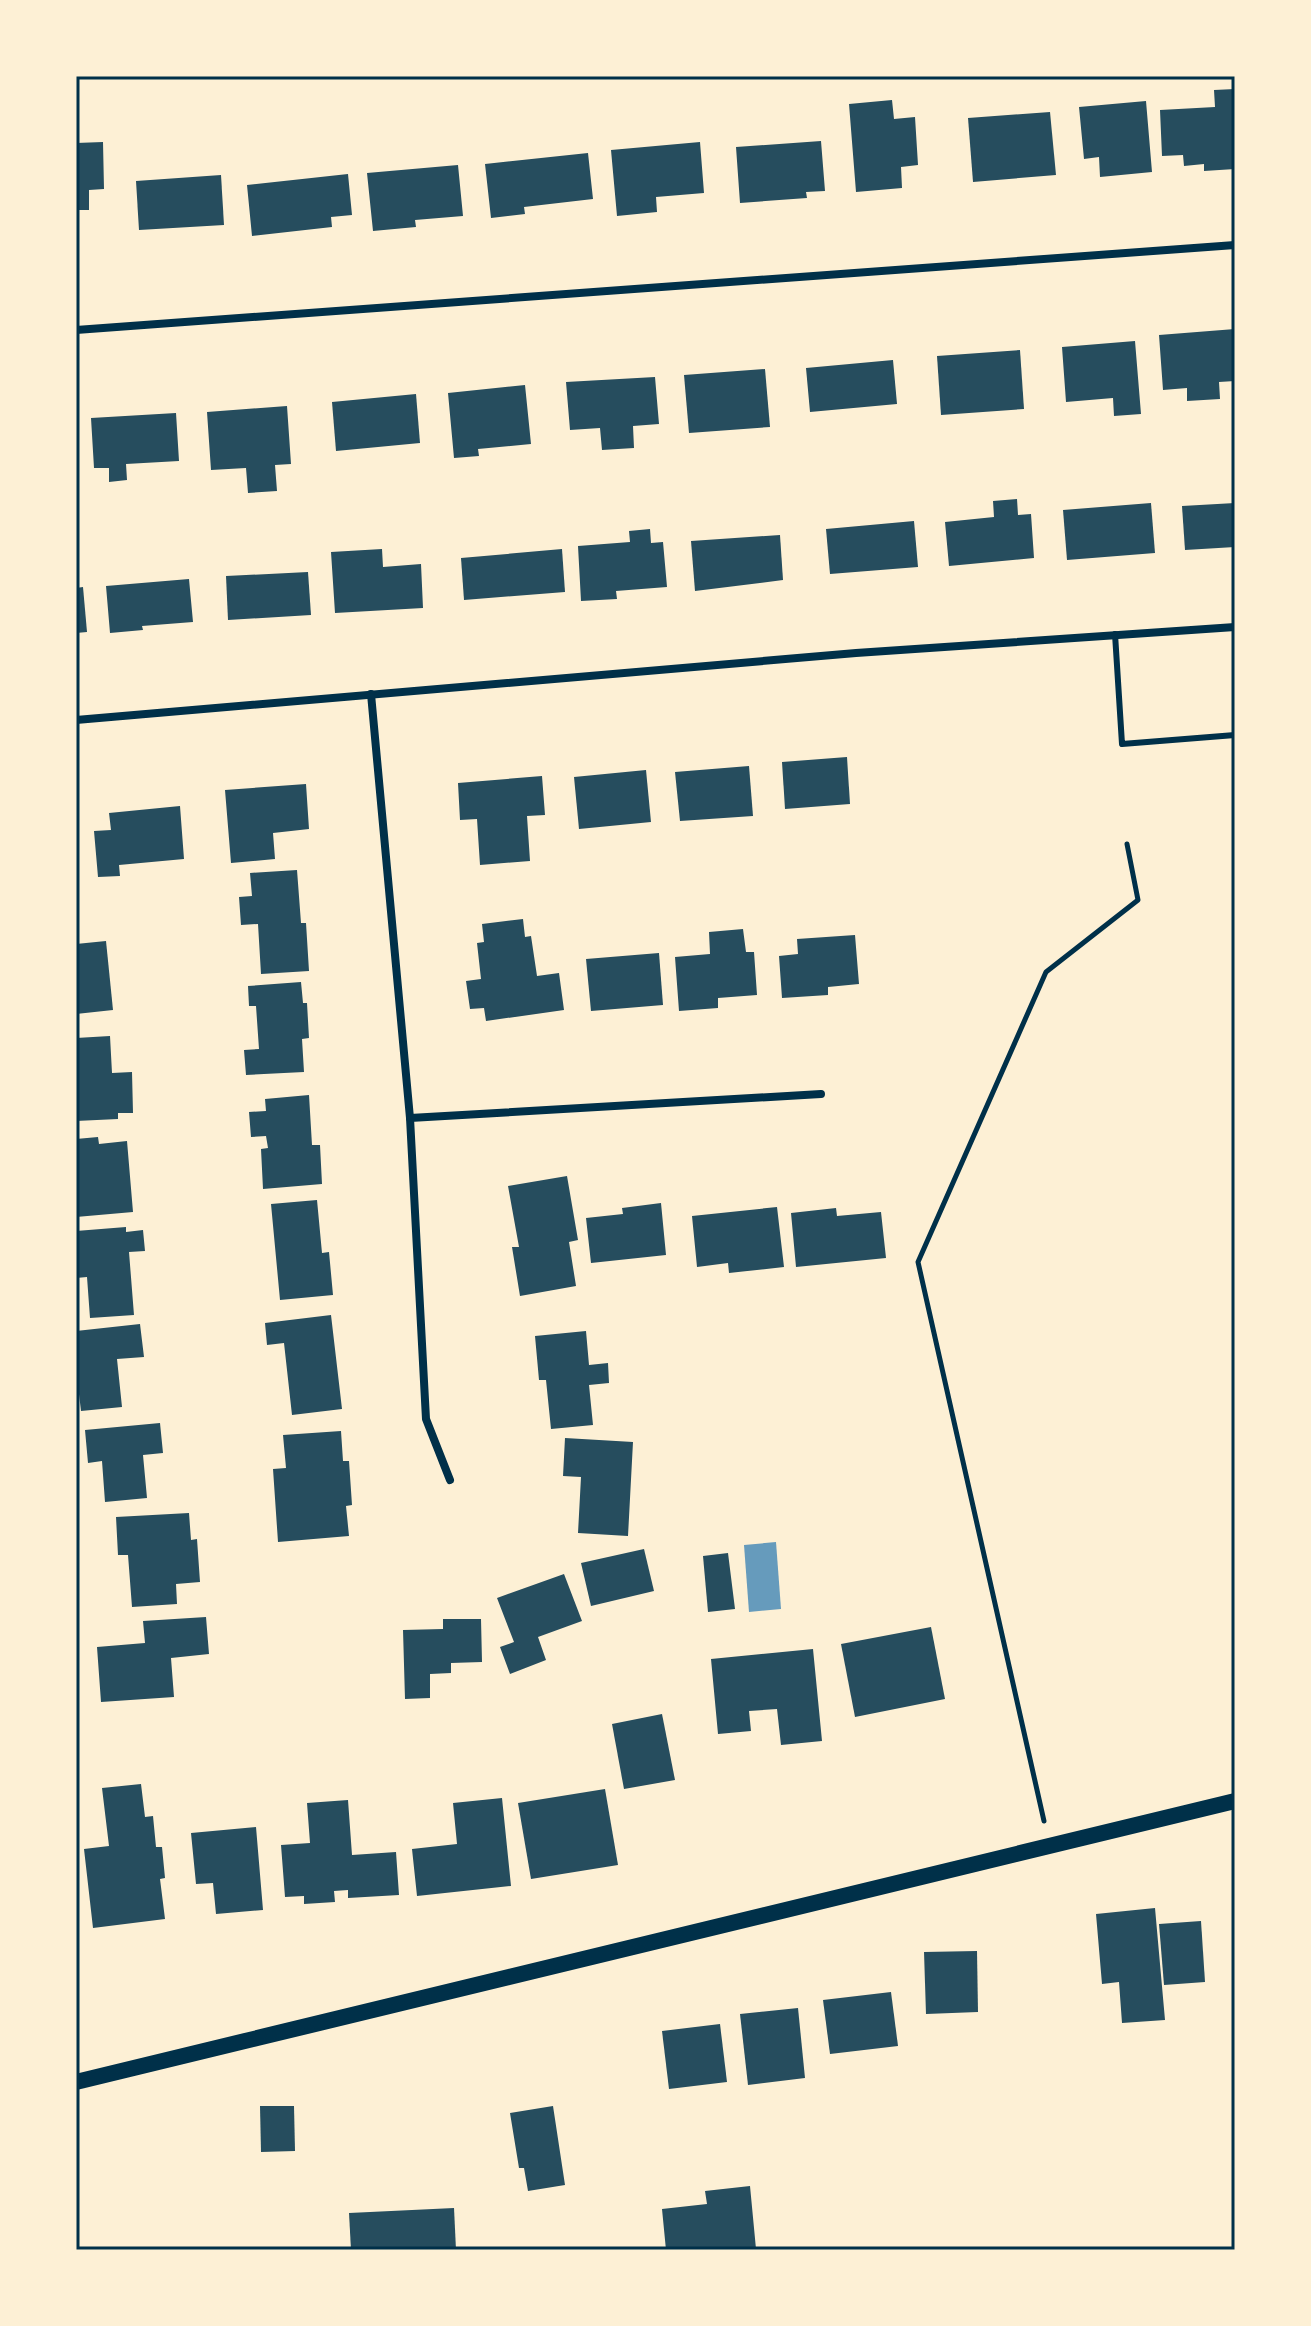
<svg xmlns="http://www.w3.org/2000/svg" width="1311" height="2326" font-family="'PT Sans Narrow',sans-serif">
  <rect width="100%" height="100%" fill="#fdf0d5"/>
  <!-- water -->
  <polygon fill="#669bbc" points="776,1542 781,1609 749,1612 744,1545"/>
  <!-- building -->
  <g fill="#264d5e">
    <polygon points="1235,89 1235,169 1204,171 1204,164 1184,166 1183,155 1162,156 1160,110 1215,107 1214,90"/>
    <polygon points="892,100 894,119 915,117 918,165 901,167 902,188 856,192 849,104"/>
    <polygon points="1146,101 1152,172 1100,177 1099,157 1084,159 1079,107"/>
    <polygon points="1050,112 1056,175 973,182 968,118"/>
    <polygon points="821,141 825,191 806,192 807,198 740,203 736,147"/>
    <polygon points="103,142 104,189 89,190 89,210 76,210 76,143"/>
    <polygon points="700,142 704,193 656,197 657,212 617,216 611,150"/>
    <polygon points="588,153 593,199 524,207 525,214 491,218 485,164"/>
    <polygon points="458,165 463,216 415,220 416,227 373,231 367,173"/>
    <polygon points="348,174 352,215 331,217 332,227 252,236 247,185"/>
    <polygon points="221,175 224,225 139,230 136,181"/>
    <polygon points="1235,329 1235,381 1219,382 1220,399 1187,401 1187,388 1163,390 1159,335"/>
    <polygon points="1135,341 1141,414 1114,416 1113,398 1066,402 1062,347"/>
    <polygon points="1020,350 1024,409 941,415 937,356"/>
    <polygon points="893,360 897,404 810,412 806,368"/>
    <polygon points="765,369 770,427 689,433 684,375"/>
    <polygon points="655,377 659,424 633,426 634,448 602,450 600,428 570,430 566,382"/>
    <polygon points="525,385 531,444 478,449 479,456 454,458 448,393"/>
    <polygon points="416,394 420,443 336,451 332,402"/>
    <polygon points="287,406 291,464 275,465 277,491 248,493 246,468 211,470 207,412"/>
    <polygon points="176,413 179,461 126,464 127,480 109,482 109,468 94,468 91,418"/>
    <polygon points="1017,499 1018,515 1031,514 1034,558 949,566 945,522 994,517 993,501"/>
    <polygon points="1151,503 1155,553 1067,560 1063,510"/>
    <polygon points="1235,503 1235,547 1185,550 1182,506"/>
    <polygon points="914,521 918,567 830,574 826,529"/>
    <polygon points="650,529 651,543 663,542 667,587 616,591 617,599 581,601 578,546 630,542 629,531"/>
    <polygon points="780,535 783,580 695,591 691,541"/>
    <polygon points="382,549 383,567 421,564 423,608 335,613 331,552"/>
    <polygon points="562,549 565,592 464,600 461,558"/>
    <polygon points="308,572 311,615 228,620 226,576"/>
    <polygon points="189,579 193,622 142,626 143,630 110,633 106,586"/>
    <polygon points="83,587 87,632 76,633 76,588"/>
    <polygon points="847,757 850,804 785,809 782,762"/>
    <polygon points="749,766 753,816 680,821 675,772"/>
    <polygon points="646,770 651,822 579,829 574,777"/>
    <polygon points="542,776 545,815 527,816 530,861 480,865 477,819 460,820 458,783"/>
    <polygon points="306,784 309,829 273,833 275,859 231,863 225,790"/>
    <polygon points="180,806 184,859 119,865 120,876 98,877 94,831 111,830 109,813"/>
    <polygon points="297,870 301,923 306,923 309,971 261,974 258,924 241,925 239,897 252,896 250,873"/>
    <polygon points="523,919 525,937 531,936 537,976 559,973 564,1010 486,1021 484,1008 470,1009 466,981 481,979 477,943 484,942 482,924"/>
    <polygon points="743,929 746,952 754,952 757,995 718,998 718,1008 679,1011 675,957 710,954 709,932"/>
    <polygon points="855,935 859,984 828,987 828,995 782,998 779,956 798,954 797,939"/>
    <polygon points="106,941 113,1010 76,1014 76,944"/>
    <polygon points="659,953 663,1005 591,1011 586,959"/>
    <polygon points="301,982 303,1003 307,1003 309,1038 302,1039 304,1072 246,1075 244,1050 259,1049 256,1006 249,1006 248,986"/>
    <polygon points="110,1036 112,1073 132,1072 133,1113 118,1113 118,1119 76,1121 76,1038"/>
    <polygon points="309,1095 312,1145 320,1145 322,1184 263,1189 261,1149 268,1148 266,1136 251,1137 249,1112 266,1111 265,1099"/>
    <polygon points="98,1137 99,1144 127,1141 133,1212 76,1217 76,1139"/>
    <polygon points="567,1176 578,1240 569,1242 576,1286 520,1296 512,1247 519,1247 508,1186"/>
    <polygon points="317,1200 322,1253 329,1252 333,1295 280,1300 271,1204"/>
    <polygon points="661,1203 666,1255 591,1263 586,1218 623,1214 622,1208"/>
    <polygon points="777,1207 784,1267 729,1273 728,1263 697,1267 692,1216"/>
    <polygon points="836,1208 837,1216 881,1212 886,1258 796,1267 791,1213"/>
    <polygon points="126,1227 126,1232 143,1230 145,1251 129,1252 134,1315 90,1318 87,1277 76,1278 76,1231"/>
    <polygon points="331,1315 342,1409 292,1415 284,1343 267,1345 265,1323"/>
    <polygon points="140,1324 144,1357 117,1359 122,1407 81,1411 76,1369 76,1331"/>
    <polygon points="586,1331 589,1365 608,1363 609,1383 589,1385 593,1425 551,1429 546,1380 539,1380 535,1336"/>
    <polygon points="160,1423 163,1453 143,1455 147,1498 105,1502 102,1461 88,1463 85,1430"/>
    <polygon points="341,1431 343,1461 349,1461 352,1505 346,1506 349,1536 278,1542 273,1469 286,1468 283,1435"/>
    <polygon points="565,1438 633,1442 628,1536 578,1533 581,1477 563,1476"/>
    <polygon points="189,1513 191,1540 197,1539 200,1582 176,1584 177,1604 132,1607 128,1555 118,1555 116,1517"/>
    <polygon points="644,1549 654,1591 591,1606 581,1563"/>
    <polygon points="728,1553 735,1609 708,1612 703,1556"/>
    <polygon points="564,1574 582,1621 538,1637 546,1660 510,1674 500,1647 514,1642 497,1598"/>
    <polygon points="206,1617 209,1654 171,1658 174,1697 101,1702 97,1647 145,1643 143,1621"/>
    <polygon points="443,1619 481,1619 482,1662 451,1663 451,1673 430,1674 430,1698 405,1699 403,1630 443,1629"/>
    <polygon points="931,1627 945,1699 855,1717 841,1644"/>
    <polygon points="813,1649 822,1741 781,1745 777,1709 749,1711 751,1731 718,1734 711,1659"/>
    <polygon points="662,1714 675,1780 624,1789 612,1724"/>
    <polygon points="141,1784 145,1817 153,1816 156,1847 162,1847 165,1878 160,1879 165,1919 93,1928 84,1849 109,1846 102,1788"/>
    <polygon points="605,1789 618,1865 531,1879 518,1803"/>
    <polygon points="502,1798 511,1886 417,1896 412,1849 457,1844 453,1803"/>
    <polygon points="348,1800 352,1855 396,1852 399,1895 348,1898 348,1890 334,1891 335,1902 304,1904 304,1896 285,1897 281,1845 310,1843 307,1803"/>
    <polygon points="256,1827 263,1910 216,1914 213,1883 196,1884 191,1833"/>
    <polygon points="1155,1908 1165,2020 1122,2023 1119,1982 1102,1984 1096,1914"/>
    <polygon points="1201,1921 1205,1982 1164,1985 1159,1924"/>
    <polygon points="977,1951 978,2012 926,2014 924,1952"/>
    <polygon points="891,1992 898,2046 830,2054 823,2000"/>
    <polygon points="798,2008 805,2078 748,2085 740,2014"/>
    <polygon points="720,2024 727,2082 669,2089 662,2031"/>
    <polygon points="260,2106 294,2106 295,2151 261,2152"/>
    <polygon points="553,2106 565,2185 528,2191 524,2168 519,2168 510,2113"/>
    <polygon points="750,2186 756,2249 666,2250 662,2209 707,2204 705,2191"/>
    <polygon points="454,2208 456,2250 351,2250 349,2213"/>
  </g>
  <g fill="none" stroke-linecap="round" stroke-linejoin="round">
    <!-- path -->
    <polyline stroke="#003049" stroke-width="5" points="1044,1821 918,1262 1046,972 1138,900 1127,844"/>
    <!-- service -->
    <polyline stroke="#003049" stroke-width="6" points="1115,634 1122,744 1235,735"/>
    <!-- minor -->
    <g stroke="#003049" stroke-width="8">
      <polyline points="76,330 1235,245"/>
      <polyline points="371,694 410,1118 426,1419 450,1480"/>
      <polyline points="76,720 856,653 1235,627"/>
      <polyline points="410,1118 821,1094"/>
    </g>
    <!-- secondary -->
    <polyline stroke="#003049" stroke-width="16" points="76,2082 1235,1801"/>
  </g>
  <!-- border -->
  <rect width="1311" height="2326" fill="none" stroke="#fdf0d5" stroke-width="156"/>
  <rect x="78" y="78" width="1155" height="2170" fill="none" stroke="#003049" stroke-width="3"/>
</svg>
